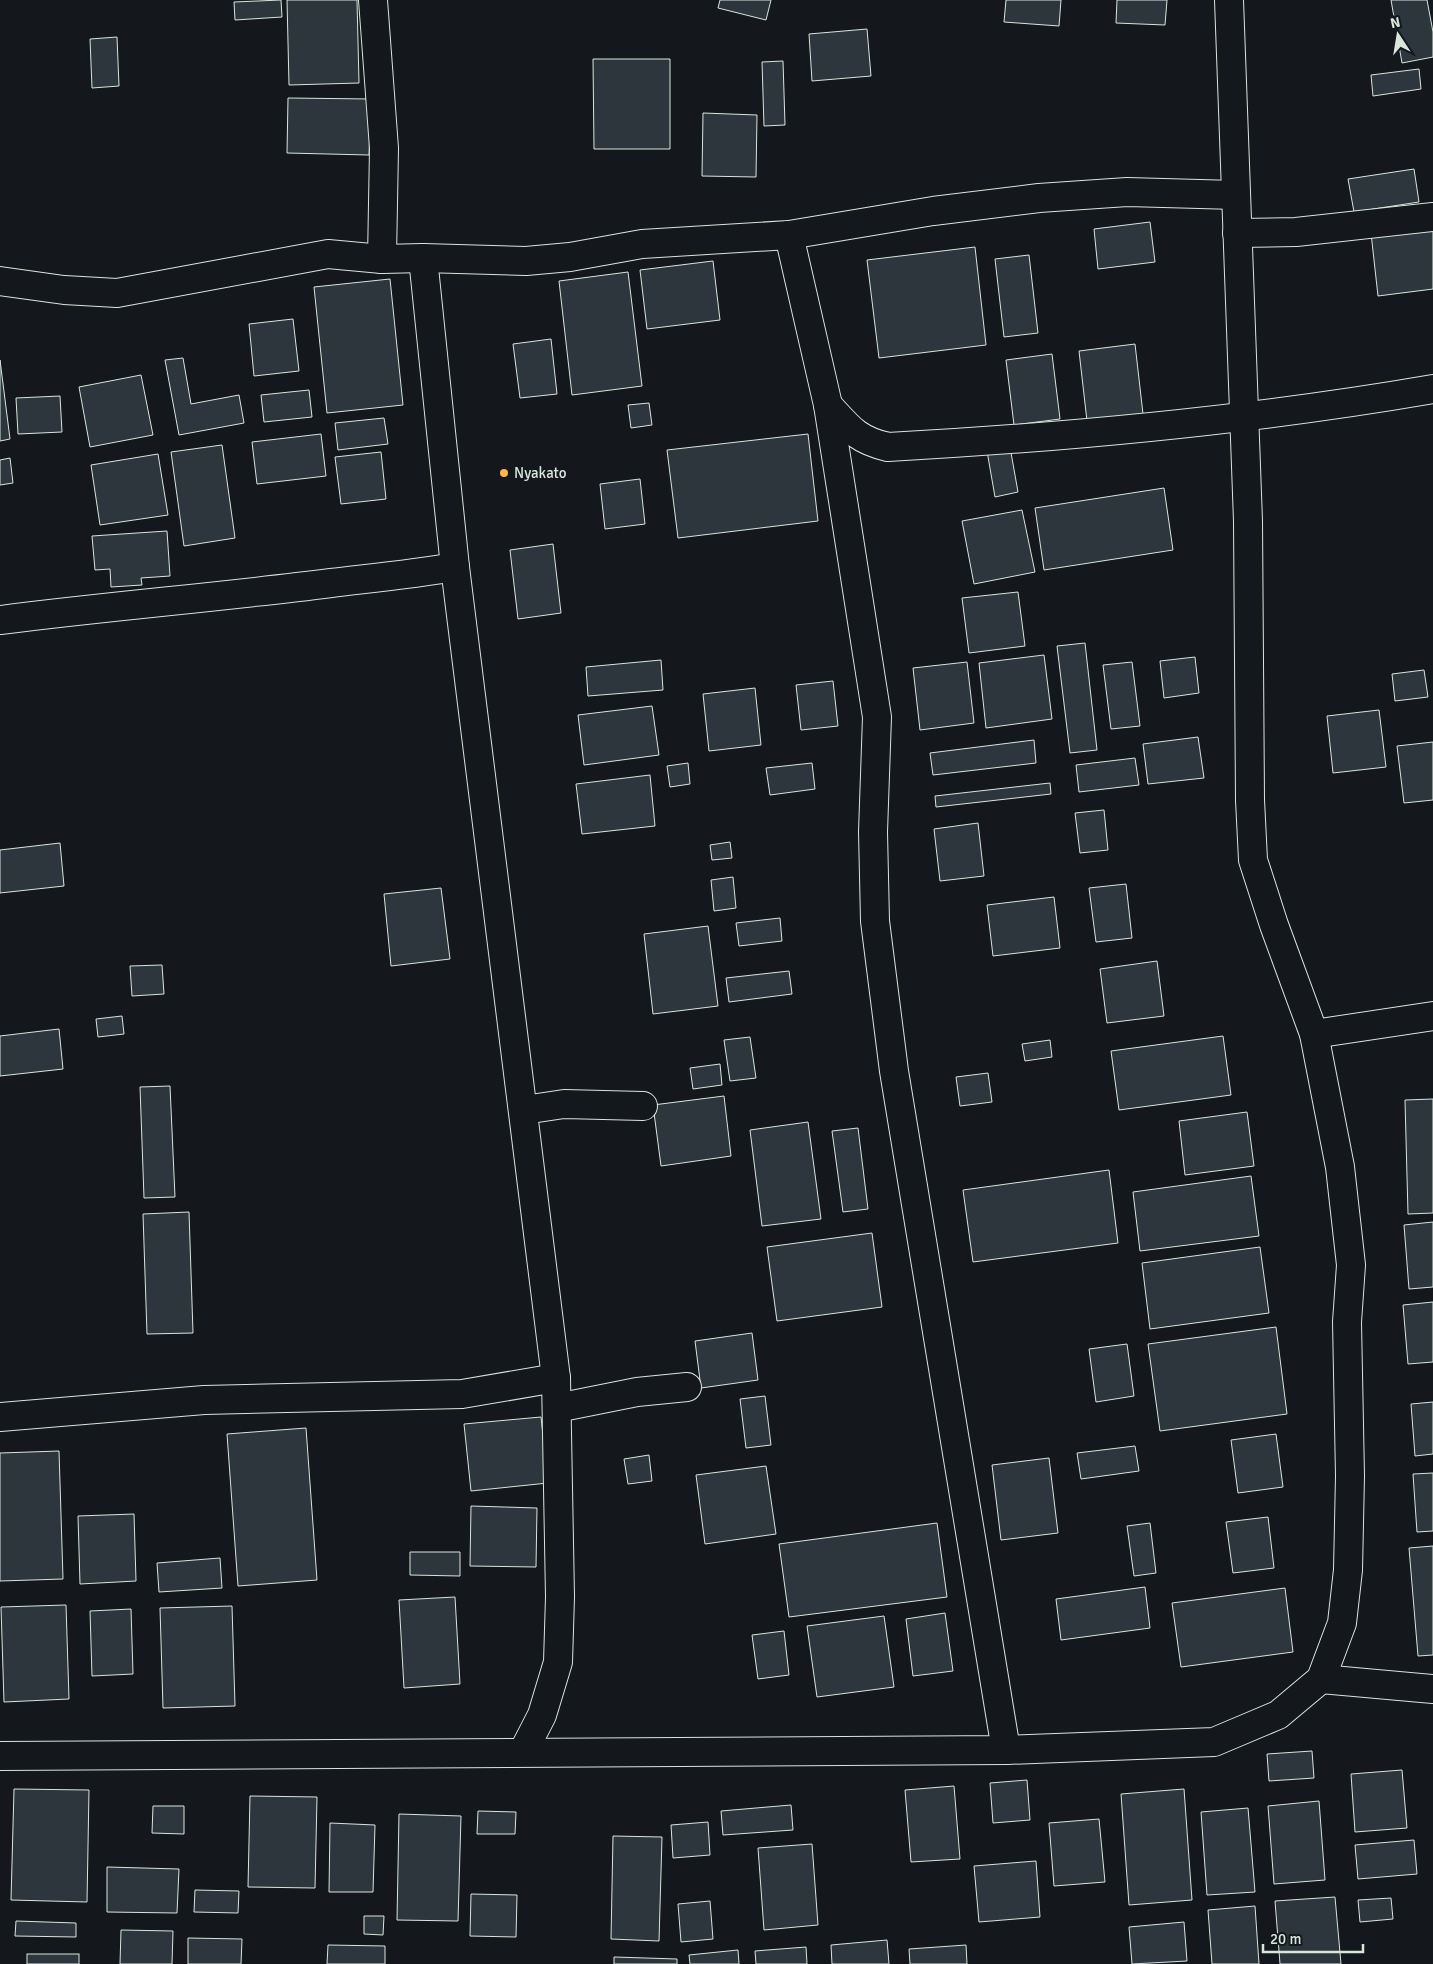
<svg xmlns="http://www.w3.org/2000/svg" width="1433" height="1964" font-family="Signika,sans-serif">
  <rect width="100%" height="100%" fill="#14181c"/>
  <!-- building -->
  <g fill="#2c363c" stroke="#d8e6dc">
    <polygon points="281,0 282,17 235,20 234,2"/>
    <polygon points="287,0 357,0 359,83 289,85"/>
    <polygon points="720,0 771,0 766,20 718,8"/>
    <polygon points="1006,0 1061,0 1059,26 1004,22"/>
    <polygon points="1117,0 1167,0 1165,25 1116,23"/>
    <polygon points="1391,0 1427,0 1433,32 1433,57 1402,63"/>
    <polygon points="867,29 871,76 812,81 809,34"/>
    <polygon points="117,37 119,86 92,88 90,39"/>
    <polygon points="593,59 670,59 670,149 594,149"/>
    <polygon points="783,61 785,125 764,126 762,62"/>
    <polygon points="1419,69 1421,89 1373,96 1371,75"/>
    <polygon points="288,98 371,99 369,155 287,153"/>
    <polygon points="703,113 757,115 756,177 702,176"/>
    <polygon points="1414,169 1419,202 1354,212 1348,179"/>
    <polygon points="1150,222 1155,262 1098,269 1094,229"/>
    <polygon points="1433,226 1433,289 1378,296 1371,233"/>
    <polygon points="975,247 986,345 879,358 867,260"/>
    <polygon points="1029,255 1038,333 1004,337 995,259"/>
    <polygon points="713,261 720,320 647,329 640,270"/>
    <polygon points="628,272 642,386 572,395 559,281"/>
    <polygon points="390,279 403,405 327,413 314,287"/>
    <polygon points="293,319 299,371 254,376 249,324"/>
    <polygon points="551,339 557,394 520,398 513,344"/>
    <polygon points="1135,344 1143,414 1087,421 1079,351"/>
    <polygon points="1052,354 1060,419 1014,425 1006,360"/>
    <polygon points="183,358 191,404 239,395 244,423 179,435 165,360"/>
    <polygon points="0,360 10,439 0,441"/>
    <polygon points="141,375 153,435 90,447 79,387"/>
    <polygon points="309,390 312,417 264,422 261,395"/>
    <polygon points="60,396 62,432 18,434 16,398"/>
    <polygon points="649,403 652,425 631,428 628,405"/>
    <polygon points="384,418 388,444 338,450 335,423"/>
    <polygon points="321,434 326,476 257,484 252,442"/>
    <polygon points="808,434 818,521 678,538 667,450"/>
    <polygon points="222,445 235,538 184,546 171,452"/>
    <polygon points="1010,447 1018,492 995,497 987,451"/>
    <polygon points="381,452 386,499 341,504 335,457"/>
    <polygon points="158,454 168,515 100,525 91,465"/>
    <polygon points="10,458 13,483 0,485 0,460"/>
    <polygon points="640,479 645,524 605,529 600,484"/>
    <polygon points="1164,488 1173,550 1044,570 1035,508"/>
    <polygon points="1022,510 1035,572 974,584 962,521"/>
    <polygon points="167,531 170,576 141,578 142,585 111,587 110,569 95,570 92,536"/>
    <polygon points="553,544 561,613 518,619 510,550"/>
    <polygon points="1018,592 1025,646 969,653 962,598"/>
    <polygon points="1085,643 1097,750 1070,753 1057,646"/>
    <polygon points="1044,655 1052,719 986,728 979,663"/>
    <polygon points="1195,657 1199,693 1164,698 1160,661"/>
    <polygon points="661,660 663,690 588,696 586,667"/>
    <polygon points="967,662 974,723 920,730 913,668"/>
    <polygon points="1132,662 1140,726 1111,729 1103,665"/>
    <polygon points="1424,670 1428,697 1395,701 1392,674"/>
    <polygon points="833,681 838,726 801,730 796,685"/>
    <polygon points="755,688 761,745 709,751 703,694"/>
    <polygon points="652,706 659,755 584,765 578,715"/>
    <polygon points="1379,710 1386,767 1333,773 1327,716"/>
    <polygon points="1198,737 1204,778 1148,784 1143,744"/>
    <polygon points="1034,740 1036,763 933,775 930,753"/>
    <polygon points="1433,742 1433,800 1404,803 1397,746"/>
    <polygon points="1135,758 1139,785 1079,792 1076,765"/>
    <polygon points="688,763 690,784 670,787 667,766"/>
    <polygon points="812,763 815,789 770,795 766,768"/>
    <polygon points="650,775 655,826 582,834 576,784"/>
    <polygon points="1050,783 1051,794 936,807 935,796"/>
    <polygon points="1104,810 1108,850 1080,853 1075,813"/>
    <polygon points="978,823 984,876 940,881 934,829"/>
    <polygon points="730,842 732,858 712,860 710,845"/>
    <polygon points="60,843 64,886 0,893 0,850"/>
    <polygon points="733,877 736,908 714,911 711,880"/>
    <polygon points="1126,884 1132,938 1096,942 1089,888"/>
    <polygon points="441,888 450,959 391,966 384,894"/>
    <polygon points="1054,897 1060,948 993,956 987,905"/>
    <polygon points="780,918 782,941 739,946 736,923"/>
    <polygon points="708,926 718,1006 653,1014 644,934"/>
    <polygon points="1157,961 1164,1016 1107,1023 1100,969"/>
    <polygon points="162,965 164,994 132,996 130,966"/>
    <polygon points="789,971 792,994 729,1002 726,978"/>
    <polygon points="122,1016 124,1034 98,1037 96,1019"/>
    <polygon points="59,1029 63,1069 0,1076 0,1036"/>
    <polygon points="1223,1036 1231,1095 1119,1110 1111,1051"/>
    <polygon points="750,1037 756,1078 730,1081 724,1040"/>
    <polygon points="1050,1040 1052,1057 1025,1061 1022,1044"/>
    <polygon points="720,1064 722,1085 693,1089 690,1068"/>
    <polygon points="988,1073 992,1102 960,1106 956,1077"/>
    <polygon points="170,1086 175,1197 144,1198 140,1087"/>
    <polygon points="724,1096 731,1156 661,1166 653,1105"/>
    <polygon points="1433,1099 1433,1213 1408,1214 1405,1100"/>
    <polygon points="1247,1112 1254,1166 1185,1175 1179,1121"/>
    <polygon points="808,1122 821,1219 762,1226 750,1130"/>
    <polygon points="858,1128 868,1209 843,1212 832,1131"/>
    <polygon points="1109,1170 1118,1243 973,1262 963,1190"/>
    <polygon points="1251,1176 1259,1236 1140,1251 1133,1192"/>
    <polygon points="189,1212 193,1333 147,1334 143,1214"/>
    <polygon points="1433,1222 1433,1287 1409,1289 1404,1225"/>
    <polygon points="872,1233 882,1307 777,1321 767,1247"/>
    <polygon points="1260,1247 1269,1313 1150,1329 1142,1263"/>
    <polygon points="1433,1302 1433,1362 1408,1364 1403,1305"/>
    <polygon points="1276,1327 1287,1414 1160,1431 1148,1344"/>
    <polygon points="752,1333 758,1380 701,1388 695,1341"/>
    <polygon points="1127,1344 1134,1396 1096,1402 1089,1349"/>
    <polygon points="765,1396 771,1445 746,1448 740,1399"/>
    <polygon points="1433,1402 1433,1454 1415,1456 1411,1404"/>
    <polygon points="541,1417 548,1483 471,1491 464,1424"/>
    <polygon points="306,1428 317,1580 238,1586 227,1434"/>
    <polygon points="1276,1434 1283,1487 1238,1493 1231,1440"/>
    <polygon points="1135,1446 1139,1471 1081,1479 1077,1453"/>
    <polygon points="59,1451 63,1579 0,1581 0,1453"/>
    <polygon points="649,1455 652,1481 628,1484 624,1459"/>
    <polygon points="1049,1458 1058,1533 1001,1540 992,1465"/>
    <polygon points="766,1466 776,1534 705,1544 696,1475"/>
    <polygon points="1433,1473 1433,1531 1417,1532 1413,1474"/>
    <polygon points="471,1506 537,1508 536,1567 470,1566"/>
    <polygon points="134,1514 136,1581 80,1584 78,1516"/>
    <polygon points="1268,1517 1274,1568 1233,1573 1226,1522"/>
    <polygon points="937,1523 947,1597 789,1617 779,1544"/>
    <polygon points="1150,1523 1156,1573 1134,1576 1127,1526"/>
    <polygon points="1433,1546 1433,1655 1418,1656 1409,1548"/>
    <polygon points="410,1552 460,1552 460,1576 410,1575"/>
    <polygon points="220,1558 222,1588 159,1592 157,1563"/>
    <polygon points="1145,1587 1150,1628 1061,1640 1056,1599"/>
    <polygon points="1285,1588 1293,1652 1181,1667 1172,1603"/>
    <polygon points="455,1597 460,1684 404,1688 399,1600"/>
    <polygon points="66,1605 69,1699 4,1702 1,1607"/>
    <polygon points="232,1606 235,1706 163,1708 160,1608"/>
    <polygon points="131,1609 133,1674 92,1676 90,1611"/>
    <polygon points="945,1613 953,1671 913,1676 906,1619"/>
    <polygon points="884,1616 894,1687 817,1697 807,1626"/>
    <polygon points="784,1631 789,1675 758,1679 752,1635"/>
    <polygon points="1312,1751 1314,1778 1269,1781 1267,1754"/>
    <polygon points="1402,1770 1407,1828 1355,1832 1351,1774"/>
    <polygon points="1027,1780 1030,1820 993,1823 990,1783"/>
    <polygon points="954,1786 960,1859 911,1862 905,1790"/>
    <polygon points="14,1789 89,1790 87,1902 11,1900"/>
    <polygon points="1184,1789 1192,1900 1129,1905 1121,1794"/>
    <polygon points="250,1796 317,1797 315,1888 248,1887"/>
    <polygon points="1319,1801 1325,1880 1274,1884 1268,1806"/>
    <polygon points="791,1805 793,1830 723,1835 721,1811"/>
    <polygon points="153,1806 184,1806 184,1834 152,1833"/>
    <polygon points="1248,1808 1255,1892 1207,1895 1201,1812"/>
    <polygon points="478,1811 516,1812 515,1834 477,1834"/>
    <polygon points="399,1814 461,1816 458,1921 397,1920"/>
    <polygon points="1099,1819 1105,1882 1054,1886 1049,1823"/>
    <polygon points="708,1822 710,1855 673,1858 671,1825"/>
    <polygon points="330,1823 375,1825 373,1892 329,1892"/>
    <polygon points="613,1836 662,1837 659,1941 611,1939"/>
    <polygon points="1414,1840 1417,1874 1358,1879 1355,1845"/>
    <polygon points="812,1844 818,1925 764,1930 758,1848"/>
    <polygon points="1036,1861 1040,1917 979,1922 974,1866"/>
    <polygon points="107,1867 179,1869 177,1913 107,1912"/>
    <polygon points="195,1890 239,1891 238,1913 194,1912"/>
    <polygon points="471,1894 517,1895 516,1937 470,1936"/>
    <polygon points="1335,1897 1341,1964 1280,1964 1275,1901"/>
    <polygon points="1391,1898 1393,1919 1360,1922 1358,1900"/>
    <polygon points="710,1901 713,1939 681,1942 678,1904"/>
    <polygon points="1255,1906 1259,1964 1212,1964 1208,1910"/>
    <polygon points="364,1916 384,1916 383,1935 364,1934"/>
    <polygon points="16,1921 76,1923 76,1937 15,1936"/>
    <polygon points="1184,1922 1187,1961 1132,1964 1129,1927"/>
    <polygon points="121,1930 173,1931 172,1964 120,1964"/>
    <polygon points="188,1938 242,1939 241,1964 188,1964"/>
    <polygon points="887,1940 889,1964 832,1964 831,1945"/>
    <polygon points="328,1945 385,1946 385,1964 327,1964"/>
    <polygon points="966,1945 967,1964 910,1964 909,1949"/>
    <polygon points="806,1947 807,1964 756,1964 755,1951"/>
    <polygon points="738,1950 739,1964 690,1964 689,1955"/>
    <rect x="27" y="1954" width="52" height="10"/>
    <polygon points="614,1957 677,1959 677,1964 614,1964"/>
  </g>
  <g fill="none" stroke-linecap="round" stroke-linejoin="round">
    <!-- street casing -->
    <g stroke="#d8e6dc" stroke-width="30">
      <g id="street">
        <polyline points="373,0 384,148 382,259"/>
        <polyline points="1237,233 1296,232 1433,217"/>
        <polyline points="789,235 828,405 877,717 873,832 875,921 894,1071 1006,1750"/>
        <polyline points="423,258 455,567 556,1378 560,1597 558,1662 542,1715 523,1752"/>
        <polyline points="0,281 64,290 117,293 328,254 382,259 423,258 526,261 570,257 642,244 789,235 933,211 1039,198 1127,192 1236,195"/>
        <path d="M828 405C849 428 857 440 888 447 1071 437 1253 420 1433 389"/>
        <path d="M0 620C110 606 221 597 331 583 373 578 414 574 455 567"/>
        <polyline points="1314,1034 1433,1016"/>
        <polyline points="524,1110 564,1104 643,1106"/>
        <polyline points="557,1408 637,1392 687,1387"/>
        <polyline points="0,1417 204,1400 462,1394 556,1378"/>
        <polyline points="1321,1679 1433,1689"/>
      </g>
    </g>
    <!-- secondary casing -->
    <g stroke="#d8e6dc" stroke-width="30">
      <polyline id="secondary" points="0,1756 1006,1750 1214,1742 1278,1715 1321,1679 1342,1623 1348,1570 1350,1476 1347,1322 1351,1265 1340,1167 1314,1034 1274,925 1253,860 1250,800 1248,521 1229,0"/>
    </g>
    <!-- street -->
    <use href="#street" stroke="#14181c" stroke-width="28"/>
    <!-- secondary -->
    <use href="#secondary" stroke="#14181c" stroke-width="28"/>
  </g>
  <!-- markers -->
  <circle fill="#ffb74d" stroke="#14181c" stroke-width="2" cx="504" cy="473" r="5"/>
  <g text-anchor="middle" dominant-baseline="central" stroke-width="4" stroke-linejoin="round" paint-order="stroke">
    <!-- poi labels -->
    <g font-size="15" fill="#d8e6dc" stroke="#14181c" text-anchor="start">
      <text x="514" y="473">Nyakato</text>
    </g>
  </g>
  <!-- north arrow -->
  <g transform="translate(1398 35) rotate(348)" stroke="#14181c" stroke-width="4" paint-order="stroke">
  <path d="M0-4L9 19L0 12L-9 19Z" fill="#d8e6dc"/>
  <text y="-8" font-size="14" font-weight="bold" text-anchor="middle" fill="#d8e6dc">N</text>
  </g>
  <!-- scale -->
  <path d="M1263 1944v8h100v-8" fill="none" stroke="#d8e6dc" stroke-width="2.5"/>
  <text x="1270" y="1944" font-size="15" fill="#d8e6dc" stroke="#14181c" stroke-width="4" paint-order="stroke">20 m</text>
</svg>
